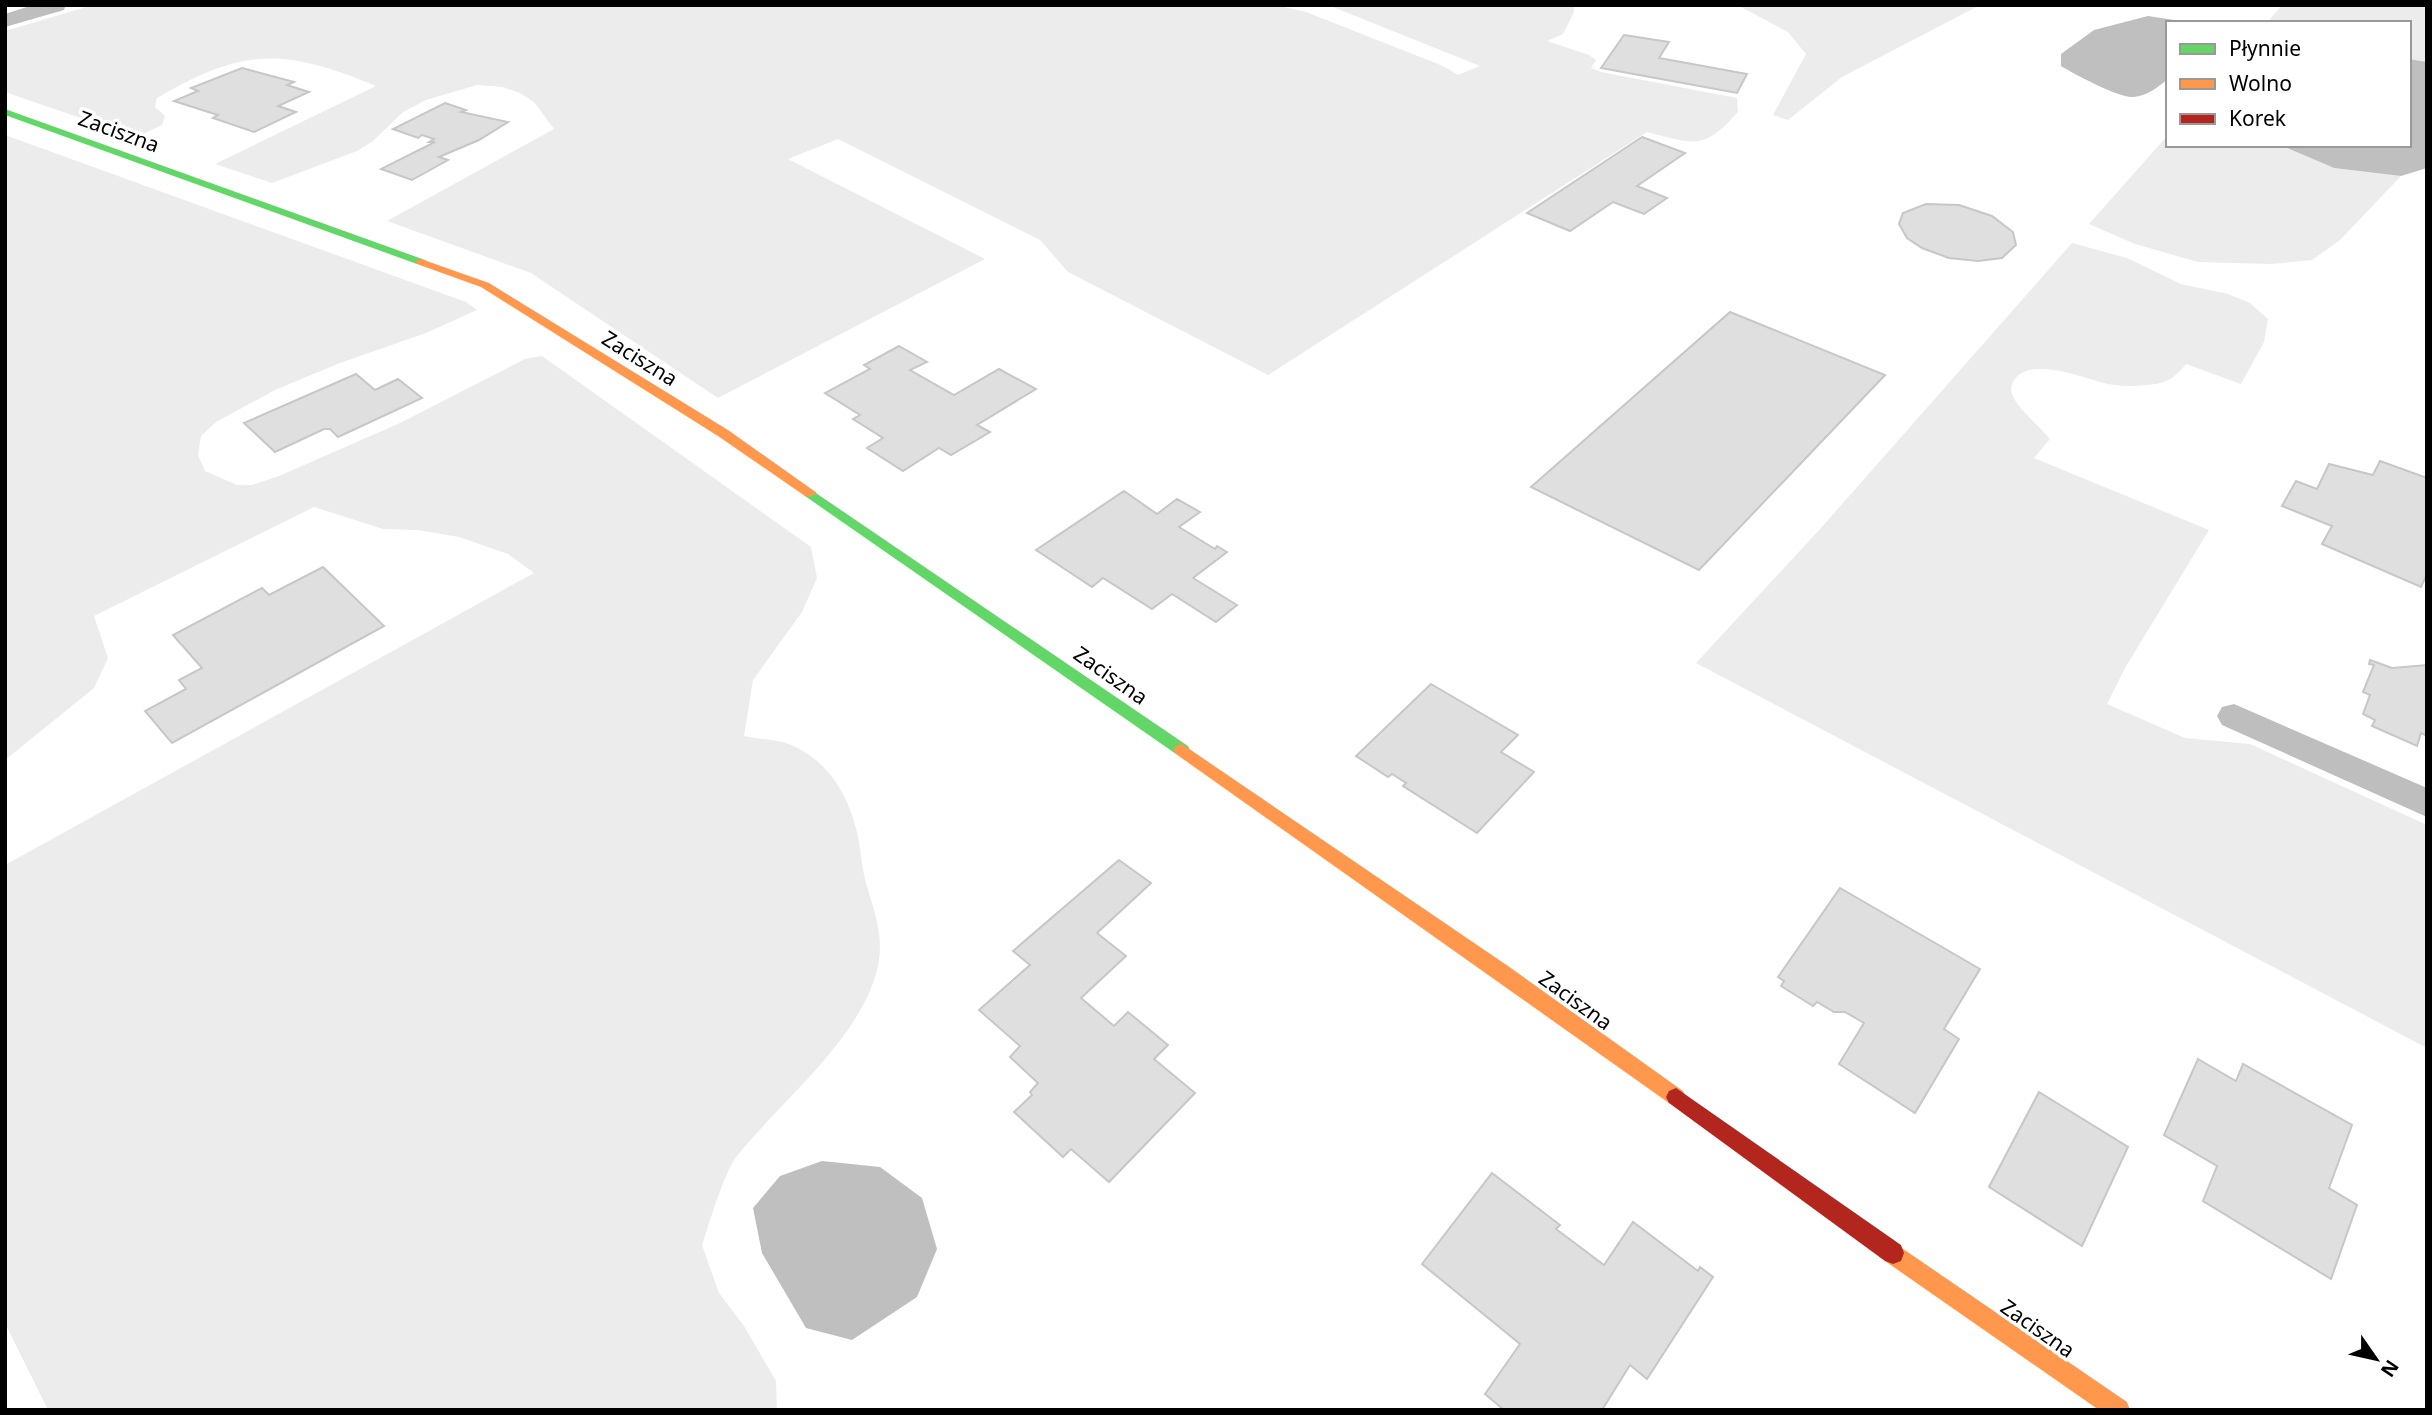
<svg xmlns="http://www.w3.org/2000/svg" width="2432" height="1415" font-family="'Noto Sans',sans-serif">
  <rect width="100%" height="100%" fill="#fff"/>
  <!-- green -->
  <g fill="#ececec">
    <path d="M93 5H1275L1306 12 1443 66 1458 75 1480 66 1328 5H1574V12L1563 34 1547 41 1589 55 1596 60 1591 68 1601 72 1737 98 1738 112C1703 151 1695 144 1647 132L1268 375 1068 272 1040 240 838 139 788 159 985 259 718 398 531 273 387 221 554 129 534 102 520 93 503 87 477 85 426 100 403 112 373 141 357 151 272 183 215 164 376 86C284 48 245 47 157 98L155 107 165 116 162 125 136 137 5 92V31Z"/>
    <polygon points="1737,5 1980,5 1842,77 1788,120 1773,115 1806,54 1788,32"/>
    <polygon points="2282,5 2427,5 2427,62 2409,59 2409,23 2267,23"/>
    <path d="M5 135 466 302 477 310 426 333 340 363 275 390 216 422 201 436 198 455 205 471 237 485H252L279 476 400 423 525 359 542 356 811 547 817 578 802 612 753 680 744 736C757 739 773 739 786 743 834 760 856 809 861 856 865 898 888 926 877 970 860 1039 780 1102 737 1156 725 1170 709 1224 702 1245L719 1293 744 1326 776 1381 777 1410H48L5 1323V865L534 573 508 554 459 537 418 530 383 529 314 507 94 616 108 658 94 688 5 760Z"/>
    <polygon points="2168,135 2168,145 2280,145 2334,168 2401,176 2340,240 2312,260 2272,264 2198,262 2135,244 2089,224"/>
    <path d="M2072 243 2127 258 2181 284 2228 294 2250 303 2268 319 2264 342 2241 384 2186 364C2177 375 2171 381 2156 384 2141 386 2122 387 2108 384 2086 379 2032 356 2015 379 2012 383 2010 388 2012 394 2018 410 2039 425 2050 439L2034 458 2209 530 2125 668 2107 704 2185 738 2250 744 2427 825V1048L1696 663 1821 528Z"/>
  </g>
  <!-- water -->
  <g fill="#bfbfbf">
    <path d="M2148 16 2194 23H2168V79C2158 87 2147 96 2133 97 2119 98 2074 74 2061 66V54L2094 30Z"/>
    <polygon points="2409,59 2427,62 2427,168 2401,176 2334,168 2280,145 2409,145"/>
    <polygon points="822,1161 880,1167 922,1198 937,1249 917,1297 852,1340 806,1328 762,1253 753,1208 780,1176"/>
  </g>
  <!-- building -->
  <g fill="#dfdfdf" stroke="#c7c7c7" stroke-width="2">
    <polygon points="1624,35 1669,42 1659,58 1747,74 1737,93 1601,68"/>
    <polygon points="242,68 294,82 287,85 309,92 278,106 296,112 254,132 213,118 218,115 174,101 198,91 191,88"/>
    <polygon points="445,103 466,110 461,112 508,122 479,140 439,157 448,160 412,180 381,169 435,142 429,142 434,139 422,135 418,138 393,129"/>
    <polygon points="1642,137 1685,153 1637,186 1667,198 1644,214 1613,202 1570,231 1527,213"/>
    <polygon points="1926,204 1959,205 1992,216 2013,232 2016,245 2002,258 1978,261 1949,258 1922,248 1907,238 1899,224 1903,213"/>
    <polygon points="1730,312 1885,375 1699,570 1531,487"/>
    <polygon points="899,346 927,362 910,370 954,395 999,369 1036,389 977,425 990,432 951,455 939,448 903,471 867,448 883,438 853,419 860,415 825,393 870,369 864,365"/>
    <polygon points="356,374 375,390 398,379 422,398 338,437 330,429 324,429 275,452 244,423"/>
    <polygon points="2380,461 2427,478 2427,574 2421,587 2322,544 2332,526 2282,506 2296,481 2317,489 2329,464 2373,475"/>
    <polygon points="1124,491 1157,514 1177,499 1200,512 1179,527 1215,549 1217,546 1227,552 1193,578 1237,605 1216,622 1172,594 1152,609 1103,578 1092,587 1036,550"/>
    <polygon points="323,567 384,626 172,743 145,711 186,689 179,680 202,668 173,635 262,588 269,595"/>
    <polygon points="2370,660 2392,668 2427,665 2427,736 2421,733 2417,746 2372,726 2375,720 2363,714 2370,695 2363,692 2374,665 2369,664"/>
    <polygon points="1431,684 1518,735 1501,752 1534,772 1477,833 1403,786 1406,783 1392,774 1388,777 1356,756"/>
    <polygon points="1119,860 1151,883 1097,933 1126,956 1081,998 1114,1026 1128,1012 1168,1045 1154,1059 1195,1093 1109,1182 1071,1149 1063,1157 1014,1112 1032,1095 1030,1092 1038,1083 1010,1057 1020,1046 979,1010 1030,965 1013,951"/>
    <polygon points="1840,888 1980,969 1944,1029 1959,1039 1915,1113 1839,1064 1864,1023 1845,1012 1834,1012 1817,1002 1813,1006 1781,986 1784,981 1778,977"/>
    <polygon points="2198,1059 2236,1081 2243,1064 2352,1125 2329,1188 2357,1205 2331,1279 2203,1201 2217,1166 2164,1135"/>
    <polygon points="2039,1092 2128,1147 2082,1246 1989,1187"/>
    <polygon points="1492,1173 1560,1225 1556,1229 1604,1265 1633,1222 1698,1271 1700,1267 1713,1277 1647,1379 1630,1365 1602,1410 1504,1410 1485,1394 1520,1344 1422,1264"/>
  </g>
  <g fill="none" stroke-linecap="round" stroke-linejoin="round">
    <!-- lane -->
    <polygon fill="#bebebe" fill-rule="evenodd" points="2234,704 2427,788 2427,817 2222,725 2217,716 2222,707"/>
    <!-- street -->
    <polygon fill="#bebebe" fill-rule="evenodd" points="33,5 66,5 64,10 5,27 5,14"/>
    <!-- fast -->
    <g fill="#63d668" fill-rule="evenodd">
      <polygon points="5,109 425,260 427,262 417,264 5,115"/>
      <polygon points="810,489 1188,746 1190,750 1188,754 1176,754 805,496 803,493 805,490"/>
    </g>
    <!-- slow -->
    <g fill="#ff974d" fill-rule="evenodd">
      <polygon points="421,259 489,283 728,430 817,493 810,497 805,496 718,436 481,287 417,264 415,262"/>
      <polygon points="1182,744 1508,966 1683,1091 1686,1097 1683,1103 1676,1106 1669,1103 1176,754 1174,750 1176,746"/>
      <polygon points="1893,1242 2127,1402 2130,1410 2099,1410 1885,1261 1882,1253 1885,1245"/>
    </g>
    <!-- jam -->
    <polygon fill="#b3261e" fill-rule="evenodd" points="1676,1088 1901,1245 1904,1253 1901,1261 1893,1264 1885,1261 1669,1103 1666,1097 1669,1091"/>
  </g>
  <g text-anchor="middle" dominant-baseline="central" stroke-width="7" stroke-linejoin="round" paint-order="stroke">
    <!-- street labels -->
    <g font-size="21" fill="#000" stroke="#fff">
      <text transform="translate(119 131) rotate(20)">Zaciszna</text>
      <text transform="translate(640 358) rotate(32)">Zaciszna</text>
      <text transform="translate(1111 675) rotate(35)">Zaciszna</text>
      <text transform="translate(1576 1000) rotate(36)">Zaciszna</text>
      <text transform="translate(2038 1328) rotate(35)">Zaciszna</text>
    </g>
  </g>
  <!-- border -->
  <rect width="2432" height="1415" fill="none" stroke="#000000" stroke-width="14"/>
  <!-- legend -->
  <rect x="2166" y="21" width="245" height="126" fill="#ffffff" stroke="#999999" stroke-width="2"/>
  <rect x="2180" y="44" width="35" height="10" fill="#63d668" stroke="#999999" stroke-width="2"/>
  <text x="2229" y="56" font-size="21" fill="#000000">Płynnie</text>
  <rect x="2180" y="79" width="35" height="10" fill="#ff974d" stroke="#999999" stroke-width="2"/>
  <text x="2229" y="91" font-size="21" fill="#000000">Wolno</text>
  <rect x="2180" y="114" width="35" height="10" fill="#b3261e" stroke="#999999" stroke-width="2"/>
  <text x="2229" y="126" font-size="21" fill="#000000">Korek</text>
  <!-- north arrow -->
  <g transform="translate(2376 1359) rotate(124)" stroke="#ffffff" stroke-width="5" paint-order="stroke">
  <path d="M0-5L12 26L0 18L-12 26Z" fill="#000000"/>
  <text y="-10" font-size="19" font-weight="bold" text-anchor="middle" fill="#000000">N</text>
  </g>
</svg>
